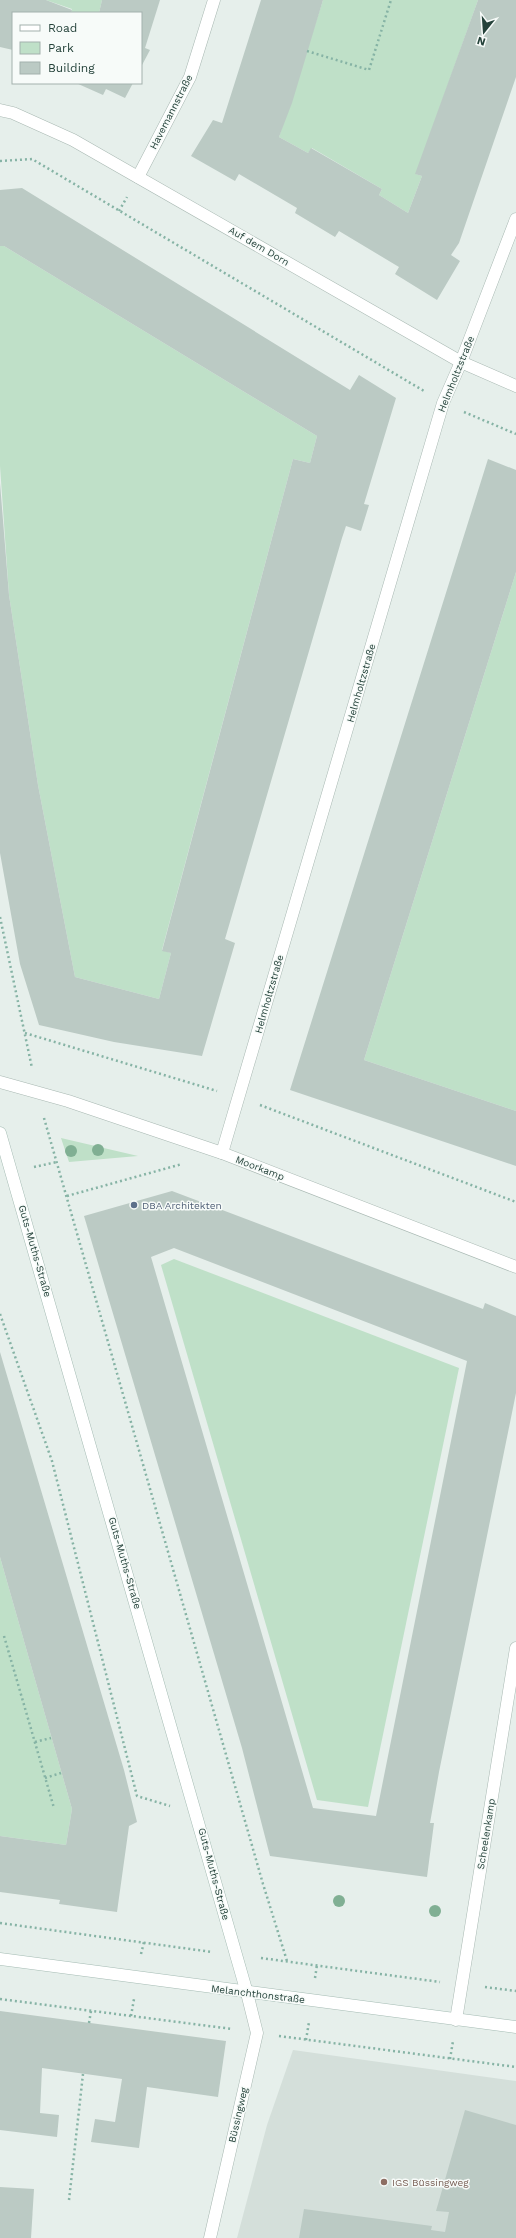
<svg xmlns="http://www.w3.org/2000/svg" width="516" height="2238" font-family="'Work Sans',sans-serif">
  <rect width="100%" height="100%" fill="#e6efeb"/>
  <!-- built -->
  <polygon fill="#d4dfda" points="293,2050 516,2081 516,2238 237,2238 267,2125"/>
  <!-- green -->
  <g fill="#bfe0c8">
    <polygon points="46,0 102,0 99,13 71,13 72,9"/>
    <polygon points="323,0 478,0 416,174 422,176 408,213 379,195 382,189 312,148 308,153 279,137"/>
    <polygon points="0,246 4,246 317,436 310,463 293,459 162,950 171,953 159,999 75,977 38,785 9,595 0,466"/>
    <polygon points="516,572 516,1111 364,1060"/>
    <polygon points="61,1138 138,1156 69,1162"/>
    <polygon points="174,1259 459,1368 368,1807 317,1800 161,1265"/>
    <polygon points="0,1557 72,1809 66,1845 0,1836"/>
  </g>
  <!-- building -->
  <g fill="#bbcac4" fill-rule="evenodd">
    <polygon points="0,0 46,0 72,10 71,13 13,13 13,50 0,47"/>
    <polygon points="102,0 160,0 145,48 150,50 141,67 141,13 99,13"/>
    <polygon points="261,0 323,0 292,103 279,137 308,153 311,148 382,189 379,195 408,213 422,176 415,174 478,0 516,0 516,77 459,243 451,255 460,261 437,300 395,274 399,267 339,231 335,237 295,213 297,208 239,174 235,181 191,156 213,120 222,123"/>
    <polygon points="76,83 133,83 125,98 106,89 103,95"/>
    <polygon points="22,188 350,390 359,375 396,398 364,504 369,505 361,531 346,526 342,538 225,939 235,943 202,1056 114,1042 39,1025 20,964 0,853 0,483 9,595 38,785 75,977 159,999 171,953 162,951 293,459 310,463 317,436 4,246 0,246 0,190"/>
    <polygon points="488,459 516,470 516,572 364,1060 516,1111 516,1166 290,1090"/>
    <path d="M172 1191 483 1309 485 1303 516 1316V1393L439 1772 430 1823H434L427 1877 270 1856 242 1748 84 1216ZM174 1248 467 1361 376 1816 313 1808 151 1257Z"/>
    <polygon points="0,1352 124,1770 137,1822 129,1826 117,1912 59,1904 60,1900 0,1892 0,1836 66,1845 72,1809 0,1557"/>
    <polygon points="0,2011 226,2041 218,2097 147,2087 139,2148 91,2142 95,2119 115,2122 122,2079 42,2068 40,2113 59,2115 57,2137 0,2130"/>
    <polygon points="465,2110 516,2125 516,2238 299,2238 304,2209 432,2226 431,2230 445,2232 449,2212 436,2211"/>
    <polygon points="0,2187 34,2189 31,2238 0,2238"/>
  </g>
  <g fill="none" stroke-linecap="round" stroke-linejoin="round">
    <!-- street casing -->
    <g stroke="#a8b8b2" stroke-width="13">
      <g id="street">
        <polyline points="0,110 13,113 73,140 461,362 516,386"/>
        <polyline points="138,177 190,77 214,0"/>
        <polyline points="0,1082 68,1101 222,1153 516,1267"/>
        <polyline points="222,1153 443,403 461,362 516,219"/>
        <polyline points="456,2020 516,1648"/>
        <polyline points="210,2238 257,2033 247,1993"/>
      </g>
    </g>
    <!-- secondary casing -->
    <g stroke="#a4bbb3" stroke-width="13">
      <g id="secondary">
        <polyline points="0,1133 247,1993"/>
        <polyline points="0,1959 516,2027"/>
      </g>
    </g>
    <!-- path -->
    <g stroke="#86b3a5" stroke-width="2.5" stroke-dasharray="2 3" stroke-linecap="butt">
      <polyline points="307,51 369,70 391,0"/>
      <polyline points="0,161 32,159 424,391"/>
      <polyline points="119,211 127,197"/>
      <polyline points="464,412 516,434"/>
      <polyline points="0,917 32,1068"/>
      <polyline points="25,1033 217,1091"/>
      <polyline points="260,1105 516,1202"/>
      <polyline points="44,1118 263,1884 287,1961"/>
      <polyline points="34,1167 57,1162"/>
      <polyline points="67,1196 182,1164"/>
      <polyline points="0,1314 52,1461 137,1796 170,1806"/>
      <polyline points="4,1636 54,1808"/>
      <polyline points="35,1742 51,1738"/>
      <polyline points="45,1778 61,1773"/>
      <polyline points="0,1923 212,1952"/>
      <polyline points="141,1954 144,1942"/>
      <polyline points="261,1958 440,1982"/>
      <polyline points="315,1978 317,1965"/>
      <polyline points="485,1987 516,1991"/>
      <polyline points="0,1999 232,2029"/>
      <polyline points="131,2016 134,1999"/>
      <polyline points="89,2023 91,2011"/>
      <polyline points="279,2036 516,2067"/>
      <polyline points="306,2040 309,2022"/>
      <polyline points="450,2059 453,2041"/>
      <polyline points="69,2200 83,2074"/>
    </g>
    <!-- street -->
    <use href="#street" stroke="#fff" stroke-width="12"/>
    <!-- secondary -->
    <use href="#secondary" stroke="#fff" stroke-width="12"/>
  </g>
  <!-- trees -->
  <g fill="#80af93">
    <circle cx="98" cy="1150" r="6"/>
    <circle cx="71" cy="1151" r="6"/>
    <circle cx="339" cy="1901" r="6"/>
    <circle cx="435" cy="1911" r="6"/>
  </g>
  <!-- markers -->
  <circle fill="#5c6f8a" stroke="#f7fbf9" stroke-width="1.5" cx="134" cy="1205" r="4"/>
  <circle fill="#8d6e63" stroke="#f7fbf9" stroke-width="1.5" cx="384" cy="2182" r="4"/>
  <g text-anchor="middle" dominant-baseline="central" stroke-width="3" stroke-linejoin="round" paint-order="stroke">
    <!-- street labels -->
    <g font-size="10" fill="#24423a" stroke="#f7fbf9">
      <text transform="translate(171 112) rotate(-63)">Havemannstraße</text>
      <text transform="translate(259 246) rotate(30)">Auf dem Dorn</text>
      <text transform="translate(456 374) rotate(-68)">Helmholtzstraße</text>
      <text transform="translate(361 683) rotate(-74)">Helmholtzstraße</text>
      <text transform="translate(269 994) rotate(-74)">Helmholtzstraße</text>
      <text transform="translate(260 1168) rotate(21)">Moorkamp</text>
      <text transform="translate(35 1251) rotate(74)">Guts-Muths-Straße</text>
      <text transform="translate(125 1563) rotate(74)">Guts-Muths-Straße</text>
      <text transform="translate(486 1834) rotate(-81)">Scheelenkamp</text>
      <text transform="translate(214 1874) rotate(75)">Guts-Muths-Straße</text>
      <text transform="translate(258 1994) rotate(7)">Melanchthonstraße</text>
      <text transform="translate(238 2115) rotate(-77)">Büssingweg</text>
    </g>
    <!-- service labels -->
    <g font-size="10" fill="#4e5e75" stroke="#f7fbf9" text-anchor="start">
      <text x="142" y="1205">DBA Architekten</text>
    </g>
    <!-- education labels -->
    <g font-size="10" fill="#785e54" stroke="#f7fbf9" text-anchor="start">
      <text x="392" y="2182">IGS Büssingweg</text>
    </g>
  </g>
  <!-- legend -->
  <rect x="12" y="12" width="130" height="72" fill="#f7fbf9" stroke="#a3b1ad"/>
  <rect x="20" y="25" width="20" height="6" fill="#ffffff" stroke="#a3b1ad"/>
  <text x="48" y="32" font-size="12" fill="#24423a">Road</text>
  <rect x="20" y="42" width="20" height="12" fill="#bfe0c8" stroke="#a3b1ad"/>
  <text x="48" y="52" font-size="12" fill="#24423a">Park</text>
  <rect x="20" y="62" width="20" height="12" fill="#bbcac4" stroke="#a3b1ad"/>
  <text x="48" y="72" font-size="12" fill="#24423a">Building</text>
  <!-- north arrow -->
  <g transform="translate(484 32) rotate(197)" stroke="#f7fbf9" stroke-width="3" paint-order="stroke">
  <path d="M0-3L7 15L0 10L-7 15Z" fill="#24423a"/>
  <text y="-6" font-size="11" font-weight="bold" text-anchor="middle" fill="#24423a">N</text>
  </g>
</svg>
